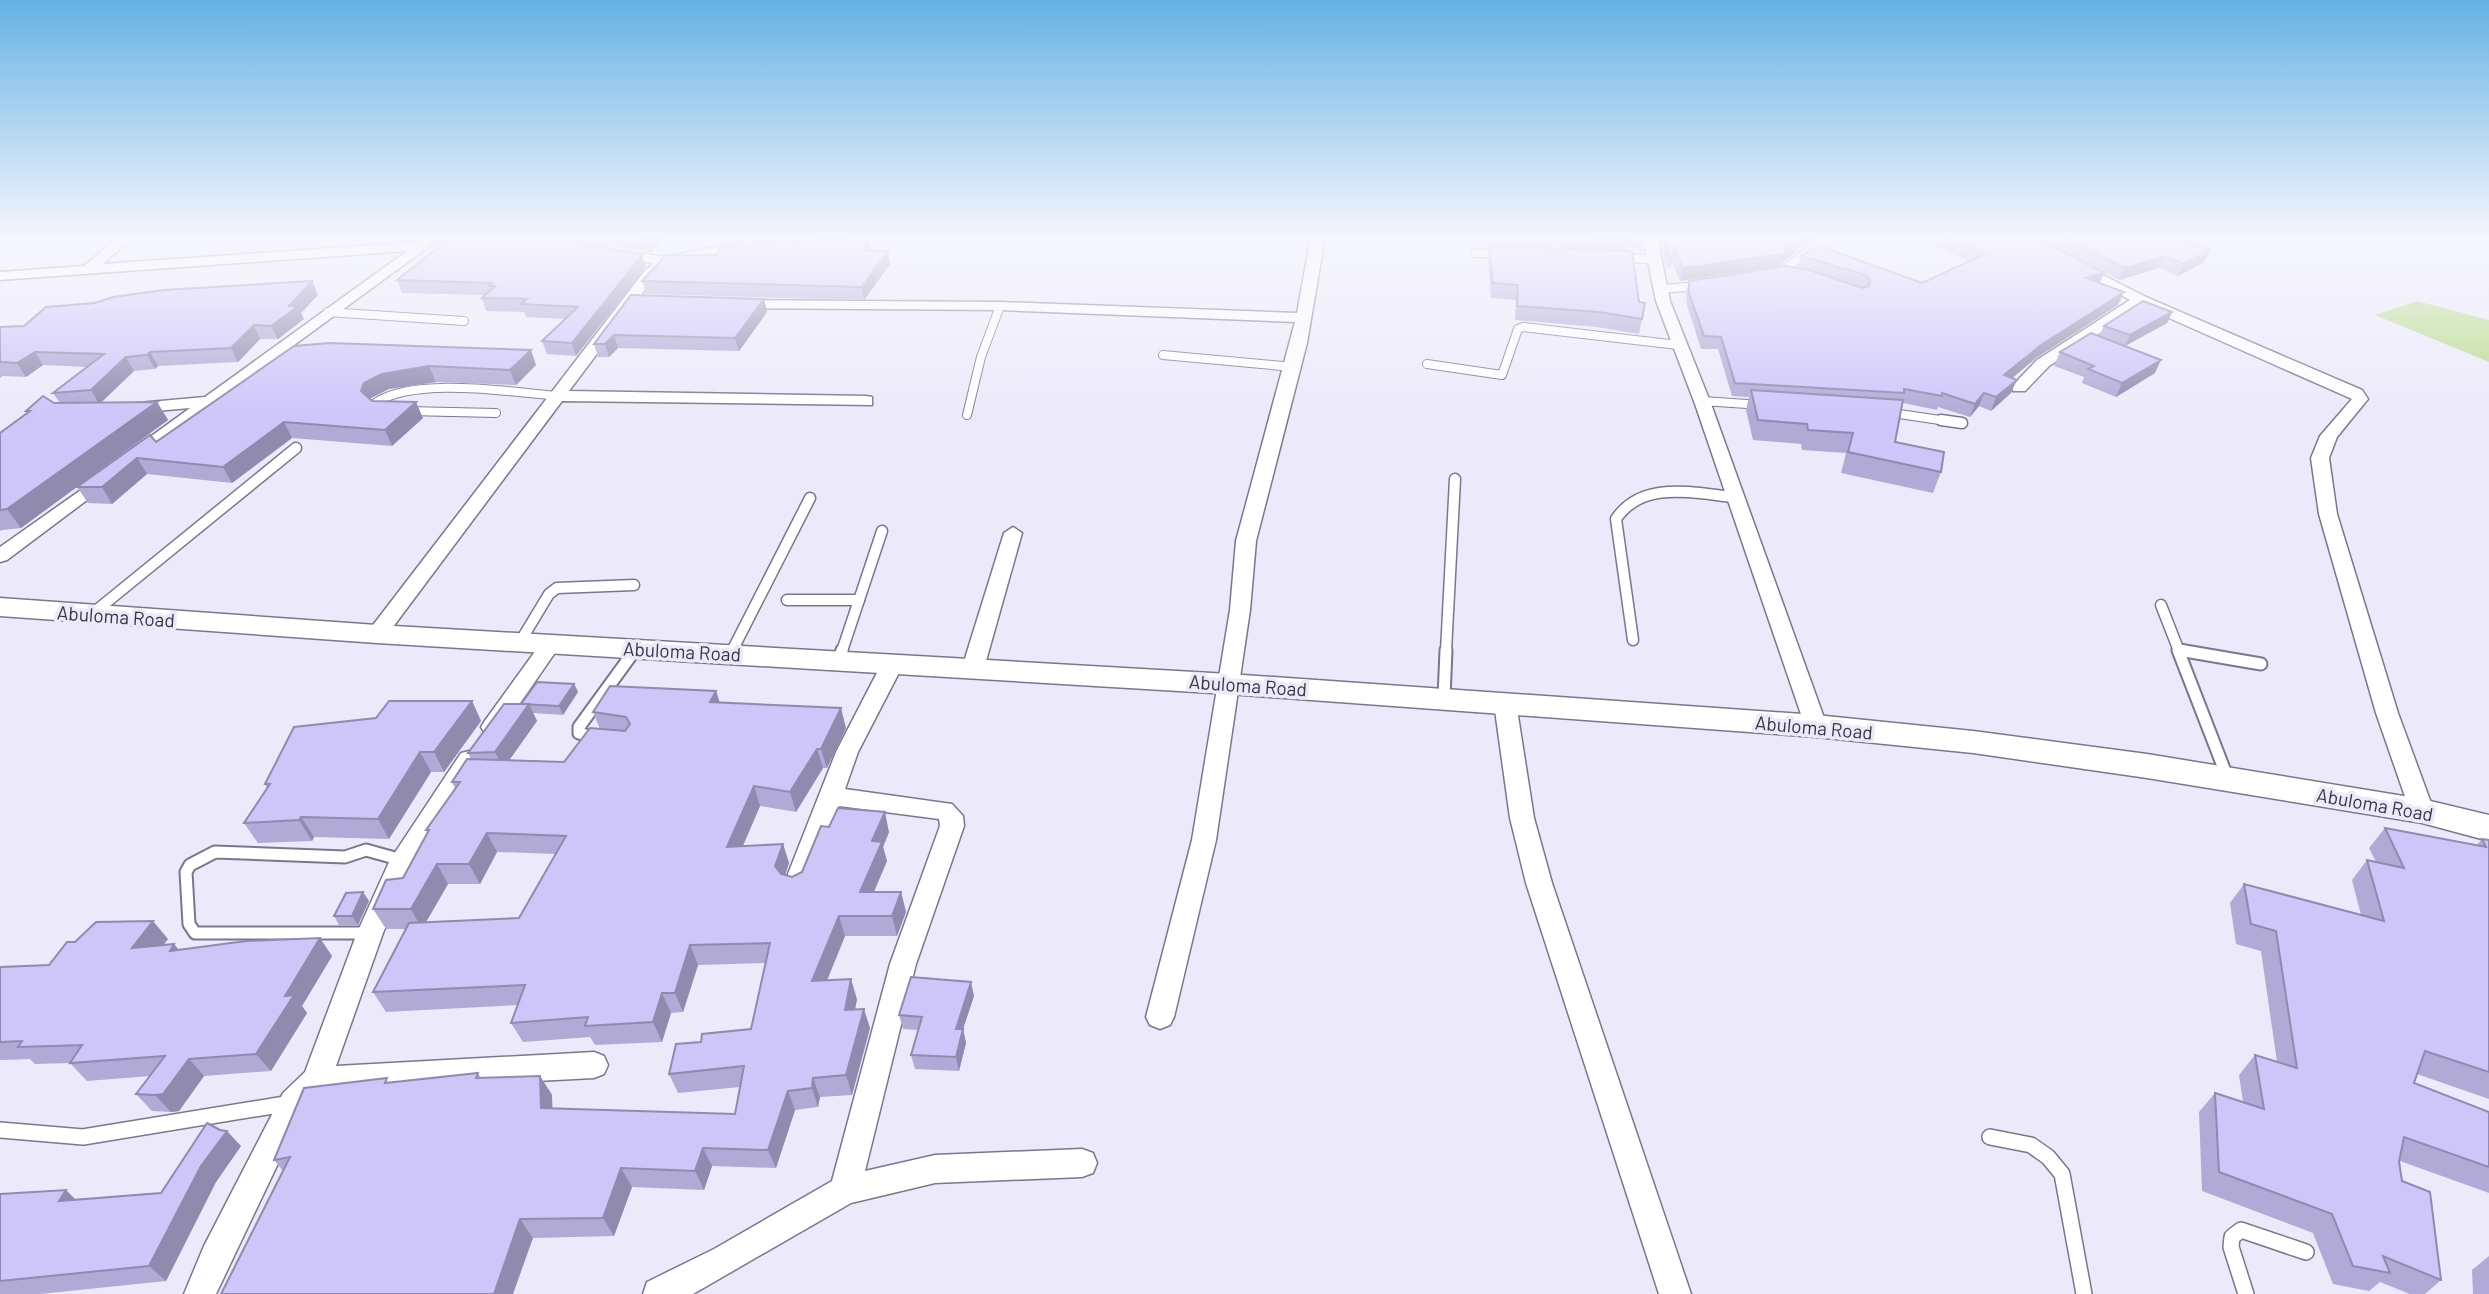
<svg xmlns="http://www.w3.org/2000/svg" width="2489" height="1294" font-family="Barlow,sans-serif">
  <rect width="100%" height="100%" fill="#eceafa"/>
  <!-- green -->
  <polygon fill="#b7db87" points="2417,301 2489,320 2489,362 2375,315"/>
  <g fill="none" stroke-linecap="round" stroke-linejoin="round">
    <!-- lane-far3 casing -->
    <g stroke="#7a768e" stroke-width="10">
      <g id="lane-far3">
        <polyline points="574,237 570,242 581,247"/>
        <polyline points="1298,237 1316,240"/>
        <polyline points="1553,237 1559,254"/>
        <polyline points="1476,253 1502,254"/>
        <polyline points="628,255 664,261"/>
        <polyline points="1619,258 1651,259"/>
        <polyline points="1782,272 1803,255 1836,237"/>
        <polyline points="1661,289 1700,286"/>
        <polyline points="328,312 464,321"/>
        <polyline points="1163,355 1293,367"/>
        <polyline points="1427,364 1502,375 1518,329 1523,327 1678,345"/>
        <polyline points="1702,401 1762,405"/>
        <path d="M381 410 374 404C412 376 511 392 558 396"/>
        <polyline points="407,411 496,413"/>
        <polyline points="1886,412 1953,422"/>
        <polyline points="967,415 981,357 1000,306"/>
      </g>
    </g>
    <!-- lane-far2 casing -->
    <g stroke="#7a768e" stroke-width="13">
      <g id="lane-far2">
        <polyline points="1941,420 1962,423"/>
        <polyline points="787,600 859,600"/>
        <polyline points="2161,605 2179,651"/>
        <polyline points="92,614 296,448"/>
        <path d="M1633 640 1616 519C1642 480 1693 493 1733 497"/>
        <polyline points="520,642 549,594 557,588 634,585"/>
        <polyline points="2179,650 2187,651"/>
        <polyline points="634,651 636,648"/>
        <polyline points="732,651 810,498"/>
        <polyline points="842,651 882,531"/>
        <polyline points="1446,651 1455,479"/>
      </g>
    </g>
    <!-- lane-far1 casing -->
    <g stroke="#7a768e" stroke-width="15">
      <g id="lane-far1">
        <polyline points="2178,650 2228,779"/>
        <polyline points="2179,650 2261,664"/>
        <polyline points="731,654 733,650"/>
        <polyline points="839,660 842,650"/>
        <polyline points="1444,698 1446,650"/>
        <polyline points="598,739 579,733 579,727 635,650"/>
        <polyline points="370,933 195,933 189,924 186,872 190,865 215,852 345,857 366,850 402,860"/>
      </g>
    </g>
    <!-- lane casing -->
    <g stroke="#7a768e" stroke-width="18">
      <g id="lane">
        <polyline points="0,1130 83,1137 291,1103"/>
        <polyline points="1990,1137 2031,1145 2048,1157 2062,1174 2084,1294"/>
        <polyline points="2246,1294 2231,1247 2232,1237 2241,1230 2306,1252"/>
      </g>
    </g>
    <!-- street casing -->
    <g stroke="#7a768e" stroke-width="3">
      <g id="street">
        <polygon points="118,237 133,237 103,264 419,242 427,237 442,237 134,462 128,461 125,457 128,453 190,408 133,413 125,408 127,404 205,397 407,251 0,280 0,272 84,266"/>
        <polygon points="748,237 763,237 750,248 669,264 653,279 569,391 866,396 872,397 872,405 562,401 384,639 370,639 367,634 370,629 643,273 659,258 741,242"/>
        <polygon points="1311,237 1325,237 1307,343 1256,541 1250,610 1216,840 1174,1017 1170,1025 1160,1029 1150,1025 1146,1017 1192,840 1230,610 1236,541 1295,322 1000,310 737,308 730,304 737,300 1000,302 1297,313"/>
        <polygon points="1643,237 1657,237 1670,301 1711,404 1827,726 1824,731 1808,731 1805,726 1695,404 1656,301"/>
        <polygon points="2077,262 2146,297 2362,390 2368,399 2337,437 2329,458 2337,514 2398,713 2434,811 2430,817 2422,820 2414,817 2410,811 2376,713 2319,514 2311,458 2320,436 2352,399 2142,306 2049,366 2025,391 2013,391 2013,385 2037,360 2130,300 2072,269 2072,263"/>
        <polygon points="105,473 111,474 114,478 111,482 7,560 0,562 0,547"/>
        <polygon points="1013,527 1022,533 984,668 973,675 965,673 962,668 1004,533"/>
        <polygon points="551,637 561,644 500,732 484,732 481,727 484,722 544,639"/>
        <polygon points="893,656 904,663 858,752 845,789 952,804 963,816 964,826 916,964 865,1171 935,1155 1082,1149 1093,1153 1097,1163 1093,1173 1082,1177 935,1183 851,1203 693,1294 643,1294 647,1282 714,1249 832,1181 890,964 940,826 939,819 839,806 806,891 797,894 788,891 784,884 836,752 882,663"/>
        <polygon points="1505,696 1513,698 1516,703 1534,818 1552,883 1691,1294 1659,1294 1526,883 1510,818 1494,703 1497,698"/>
        <polygon points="469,751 477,753 481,759 413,863 383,933 336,1066 594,1052 604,1056 608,1065 604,1074 594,1078 324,1092 303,1111 216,1294 184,1294 204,1246 283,1093 305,1072 357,933 390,860 461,753"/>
      </g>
    </g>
    <!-- secondary casing -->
    <g stroke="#7a768e" stroke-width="3">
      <polygon id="secondary" points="0,598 377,625 1229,674 1816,715 1973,731 2147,754 2422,799 2489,815 2489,841 2422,823 2147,778 1973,753 1816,737 1229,694 377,643 0,616"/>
    </g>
    <!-- lane-far3 -->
    <use href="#lane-far3" stroke="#fff" stroke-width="8"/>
    <!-- lane-far2 -->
    <use href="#lane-far2" stroke="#fff" stroke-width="10"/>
    <!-- lane-far1 -->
    <use href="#lane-far1" stroke="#fff" stroke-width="11"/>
    <!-- lane -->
    <use href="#lane" stroke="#fff" stroke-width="15"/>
    <!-- street -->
    <use href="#street" fill="#fff" fill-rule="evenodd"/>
    <!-- secondary -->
    <use href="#secondary" fill="#fff" fill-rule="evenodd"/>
  </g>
  <!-- wall -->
  <g fill="#b1a9d6" fill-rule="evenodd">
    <polygon points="440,237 567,237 567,238 570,241 646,267 576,356 547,354 542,341 565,319 526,317 524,312 486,311 482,298 485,295 402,293 397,280 437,249 434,242"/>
    <polygon points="578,237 667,237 651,252 579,241"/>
    <polygon points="1485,237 1552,237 1550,248 1564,248 1560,237 1645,237 1646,240 1643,252 1629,244 1627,250 1639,302 1645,303 1639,334 1597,327 1515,320 1516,300 1491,298 1488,260 1489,247 1486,247"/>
    <polygon points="1659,237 1822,237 1798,248 1797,251 1779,266 1680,281 1672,262 1670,269 1666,267"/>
    <polygon points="1913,237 2035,237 2104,273 2099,283 2118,305 2036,358 2012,378 2011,393 1991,411 1979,406 1970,417 1938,407 1937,410 1903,403 1895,442 1941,472 1933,493 1841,473 1846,453 1802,450 1801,444 1753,440 1746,410 1749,397 1732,396 1718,349 1701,349 1687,305 1686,293 1689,281 1798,268 1801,256 1922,283 1969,261"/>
    <polygon points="2036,237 2171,237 2210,250 2204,262 2178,276 2159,268 2119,280"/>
    <polygon points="870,251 890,264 864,300 646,294 642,281 716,255"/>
    <polygon points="312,281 318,295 301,313 304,319 278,339 260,339 238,362 158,366 155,369 134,371 101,403 157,402 168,420 21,528 2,530 0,531 0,433 27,413 26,411 54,403 60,403 53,393 87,367 43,365 26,377 3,376 0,378 0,327 24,326 95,303"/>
    <polygon points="631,295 764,299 767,312 739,351 618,348 609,357 598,357 594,344"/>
    <polygon points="2172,312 2167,323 2125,346 2155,373 2116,397 2082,383 2084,377 2054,366 2060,352 2099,336 2104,326"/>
    <polygon points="294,346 536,365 516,385 436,382 389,389 371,398 370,400 372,401 423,418 392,446 292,438 232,483 147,474 112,504 88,503 77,487 156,442"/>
    <path d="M574 684 578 692 563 715 533 713 537 721 509 760 564 762 600 729 593 712 716 691 720 703 846 728 827 768H823L796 812 760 806 743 846 783 844 789 863 785 875 792 877 889 832 883 847 887 861 874 892H901L906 912 897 936H845L827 980 857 999 855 1010 870 1028 852 1095 820 1097 818 1107 795 1110 776 1168 712 1166 704 1190 632 1187 614 1236 533 1238 283 1171 274 1160 390 1083 478 1073 481 1078 540 1076 552 1095V1108L735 1114 740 1087 678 1093 669 1074 701 1042 751 1029 765 963 698 965 683 1012 671 1013 662 1042 595 1045 590 1037 523 1042 511 1023 518 1005 386 1012 373 992 406 929H386L373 909 403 878 428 833 426 830 455 788 452 782 471 759 468 753 521 704ZM497 852 556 854 519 918 426 922 448 884H480Z"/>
    <polygon points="472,701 481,721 444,772 431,772 389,839 314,837 312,841 258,843 244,823 267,788 265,784"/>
    <polygon points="2385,828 2477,845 2482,839 2489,840 2489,1099 2417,1074 2414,1083 2489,1112 2489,1193 2400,1161 2402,1181 2441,1280 2425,1294 2410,1294 2380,1282 2369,1291 2333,1284 2313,1233 2202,1191 2199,1112 2215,1093 2243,1102 2239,1075 2255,1055 2277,1062 2261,951 2236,944 2230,903 2244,884 2361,915 2352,880 2367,860 2376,862 2369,848"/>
    <polygon points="369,901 358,925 339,925 334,916"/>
    <polygon points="168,939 163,945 174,944 178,949 332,956 302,1006 307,1013 271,1071 204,1076 179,1111 171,1112 152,1111 136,1094 150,1076 87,1081 70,1063 35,1064 30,1059 0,1060 0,969 49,965 75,942"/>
    <polygon points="974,996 963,1029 966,1043 959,1071 915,1069 911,1055 918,1030 903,1029 899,1015"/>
    <polygon points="241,1146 216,1182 166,1281 40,1294 0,1294 0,1194 76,1200 161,1193"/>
    <polygon points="2489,1256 2489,1294 2473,1294 2472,1270"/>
  </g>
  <!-- shaded-wall -->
  <g fill="#908aae">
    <polygon points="652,237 667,237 651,252 648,240"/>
    <polygon points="1801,237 1822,237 1798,248 1797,251 1779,266 1680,281 1683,268"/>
    <polygon points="868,238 870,250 865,250"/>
    <polygon points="2210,250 2204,262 2178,276 2184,264"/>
    <polygon points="888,251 890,264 864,300 862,287"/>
    <polygon points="642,255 646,267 576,356 572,343"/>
    <polygon points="2165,256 2159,268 2119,280 2125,268"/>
    <polygon points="2104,273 2098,286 2086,278"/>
    <polygon points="312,281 318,295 301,313 304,319 278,339 271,326"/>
    <polygon points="2124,292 2118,305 2036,358 1999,389 2004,375 2041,345"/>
    <polygon points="764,299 767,312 739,351 735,338"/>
    <polygon points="2172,312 2167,323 2125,346 2130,335"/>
    <polygon points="254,325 260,339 238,362 231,348"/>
    <polygon points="614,335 618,348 609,357 605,344"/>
    <polygon points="531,350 536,365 516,385 510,370"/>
    <polygon points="35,352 43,365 26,377 17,363"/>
    <polygon points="150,352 158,366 155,369 147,355"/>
    <polygon points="126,357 134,371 99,404 91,390"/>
    <polygon points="2161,360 2155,373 2116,397 2122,383"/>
    <polygon points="429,366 436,382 389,389 371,398 368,407 361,391 364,383 382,374"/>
    <polygon points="2017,380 2011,393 1991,411 1996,397"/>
    <polygon points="1984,393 1979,406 1970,417 1975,404"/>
    <polygon points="157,402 168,420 21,528 7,509"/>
    <polygon points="416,402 423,418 392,446 385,430"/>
    <polygon points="284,422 292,438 232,483 223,467"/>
    <polygon points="137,458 147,474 112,504 102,487"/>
    <polygon points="574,684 578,692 563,715 559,706"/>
    <polygon points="716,691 722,710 710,702"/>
    <polygon points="472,701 481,721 444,772 434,752"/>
    <polygon points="529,704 537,721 503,769 495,752"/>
    <polygon points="841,708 846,728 827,768 821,749"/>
    <polygon points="817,749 823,768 796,812 790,792"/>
    <polygon points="420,752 431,772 389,839 378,819"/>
    <polygon points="754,786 760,806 734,866 727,847"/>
    <polygon points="885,812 889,832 883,847 887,861 865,912 860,892 872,841"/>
    <polygon points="301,817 314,837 312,841 299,820"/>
    <polygon points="487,833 497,852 480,884 469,864"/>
    <polygon points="783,844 789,863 782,885 775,866"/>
    <polygon points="437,864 448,884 422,929 411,909"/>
    <polygon points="363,892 369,901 358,925 352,916"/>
    <polygon points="901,892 906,912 897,936 892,916"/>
    <polygon points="839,916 845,936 819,1000 812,981"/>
    <polygon points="153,921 168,939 147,966 132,948"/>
    <polygon points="320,938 332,956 302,1006 307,1013 271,1071 256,1054 285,996"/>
    <polygon points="174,944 188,962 170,951"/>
    <polygon points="690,945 698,965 683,1012 675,993"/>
    <polygon points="851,979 857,999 851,1030 845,1010"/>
    <polygon points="971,982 974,996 963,1029 966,1043 959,1071 956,1057 956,1029"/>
    <polygon points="662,993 671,1013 662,1042 653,1022"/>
    <polygon points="864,1009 870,1028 852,1095 846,1075"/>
    <polygon points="189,1059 204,1076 179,1111 171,1112 155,1095"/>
    <polygon points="540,1076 552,1095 553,1127 541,1108"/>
    <polygon points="813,1078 820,1097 818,1107 812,1088"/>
    <polygon points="788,1091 795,1110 776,1168 768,1150"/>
    <polygon points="227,1131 241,1146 216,1182 166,1281 149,1266 201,1166"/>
    <polygon points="703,1148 712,1166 704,1190 695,1171"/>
    <polygon points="621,1168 632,1187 614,1236 603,1218"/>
    <polygon points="66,1190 82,1206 59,1201"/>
    <polygon points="520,1219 533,1238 513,1294 494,1294"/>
  </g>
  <!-- building -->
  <g fill="#cec5f9" stroke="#908aae" stroke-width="2">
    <polygon points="440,237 565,237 570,241 642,255 572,343 542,341 578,307 521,304 527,299 482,298 495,286 489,286 492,283 397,280 445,242 434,242"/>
    <polygon points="626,237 652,237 648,240"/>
    <polygon points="1566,237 1629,237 1629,240"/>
    <polygon points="1664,237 1801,237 1798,238 1801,239 1782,254 1683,268 1674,249 1673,257 1668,255"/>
    <polygon points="1945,237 2035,237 2104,273 2086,278 2124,292 2041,345 2004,375 2017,380 1996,397 1984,393 1975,404 1942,393 1942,396 1904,389 1904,393 1735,383 1721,337 1704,336 1689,293 1689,281 1785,266 1809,270 1862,288 1869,286 1870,280 1866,275 1801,256 1817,245 1922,283 1985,254"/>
    <polygon points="2064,237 2170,237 2210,250 2184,264 2165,256 2125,268"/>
    <polygon points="868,238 865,250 888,251 862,287 642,281 666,255 716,255 721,244"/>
    <polygon points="1489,246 1632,251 1639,302 1645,303 1642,319 1599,312 1517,306 1518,285 1493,283"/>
    <polygon points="312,281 289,306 298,306 289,313 271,326 254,325 231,348 150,352 147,355 126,357 91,390 53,393 104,354 35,352 17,363 0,362 0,327 24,326 46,307 95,303 113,297 164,290"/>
    <polygon points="631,295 764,299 735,338 614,335 605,344 594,344"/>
    <polygon points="2143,301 2172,312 2130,335 2104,326"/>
    <polygon points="2091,333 2161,360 2122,383 2088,369 2094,366 2060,352"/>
    <polygon points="329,343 531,350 510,370 429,366 382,374 364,383 361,391 372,401 416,402 385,430 284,422 223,467 137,458 102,487 77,487 150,435 156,442 294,346"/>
    <polygon points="1751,390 1903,400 1895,442 1944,452 1941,472 1848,452 1853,433 1808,430 1807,424 1758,420"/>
    <polygon points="43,396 54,403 157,402 7,509 0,510 0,433 30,411 26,411"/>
    <polygon points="537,682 574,684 559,706 521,704"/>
    <polygon points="610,686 716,691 710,702 841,708 821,749 817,749 790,792 754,786 727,847 783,844 775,866 781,874 792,877 802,872 821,826 829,827 838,808 885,812 872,841 882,842 860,892 901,892 892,916 839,916 812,981 851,979 845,1010 864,1009 846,1075 813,1078 812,1088 788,1091 768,1150 703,1148 695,1171 621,1168 603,1218 520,1219 494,1294 221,1294 290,1157 274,1160 304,1088 387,1078 385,1083 478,1073 476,1078 540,1076 541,1108 735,1114 744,1066 669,1074 676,1044 701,1042 702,1034 751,1029 770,943 690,945 675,993 662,993 653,1022 585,1026 588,1017 511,1023 525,985 373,992 409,923 519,918 566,836 487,833 469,864 437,864 411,909 373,909 386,880 403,878 429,830 426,830 460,782 452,782 467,759 564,762 590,728 625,731 630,724 626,717 593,712"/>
    <polygon points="389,701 472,701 434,752 420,752 378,819 301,817 299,820 244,823 270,784 265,784 294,727 376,718"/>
    <polygon points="504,704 529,704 495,752 468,753"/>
    <polygon points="2385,828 2486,847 2482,839 2489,840 2489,1072 2425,1051 2414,1083 2489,1112 2489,1167 2404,1137 2399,1162 2402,1181 2430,1192 2441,1280 2383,1256 2390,1273 2353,1266 2332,1214 2219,1172 2215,1093 2264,1109 2255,1055 2297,1068 2276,931 2251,924 2244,884 2384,921 2367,860 2404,868"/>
    <polygon points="363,892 352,916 334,916 346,893"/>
    <polygon points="153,921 132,948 174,944 170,951 246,941 320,938 285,996 294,995 256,1054 189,1059 163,1094 155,1095 136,1094 165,1056 70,1063 82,1045 18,1047 22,1041 0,1042 0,969 1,967 49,965 67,942 75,942 96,922"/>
    <polygon points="911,977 971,982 956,1029 963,1029 956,1057 911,1055 922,1017 899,1015"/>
    <polygon points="207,1123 220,1130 227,1131 201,1166 149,1266 0,1281 0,1194 66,1190 59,1201 161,1193"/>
  </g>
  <!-- sky -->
  <linearGradient id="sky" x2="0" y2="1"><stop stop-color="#65b2e5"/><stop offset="0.57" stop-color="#f6f6fd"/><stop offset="1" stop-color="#f6f6fd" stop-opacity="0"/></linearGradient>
  <rect width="2489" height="418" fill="url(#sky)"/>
  <g text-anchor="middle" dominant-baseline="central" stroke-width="7" stroke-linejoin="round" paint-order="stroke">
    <!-- street labels -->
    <g font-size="19" fill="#373540" stroke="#eceafa">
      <text transform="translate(116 616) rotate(4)">Abuloma Road</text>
      <text transform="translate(682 651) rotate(3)">Abuloma Road</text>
      <text transform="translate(1248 685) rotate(4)">Abuloma Road</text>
      <text transform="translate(1814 727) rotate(5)">Abuloma Road</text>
      <text transform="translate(2375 804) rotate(10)">Abuloma Road</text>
    </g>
  </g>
</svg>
